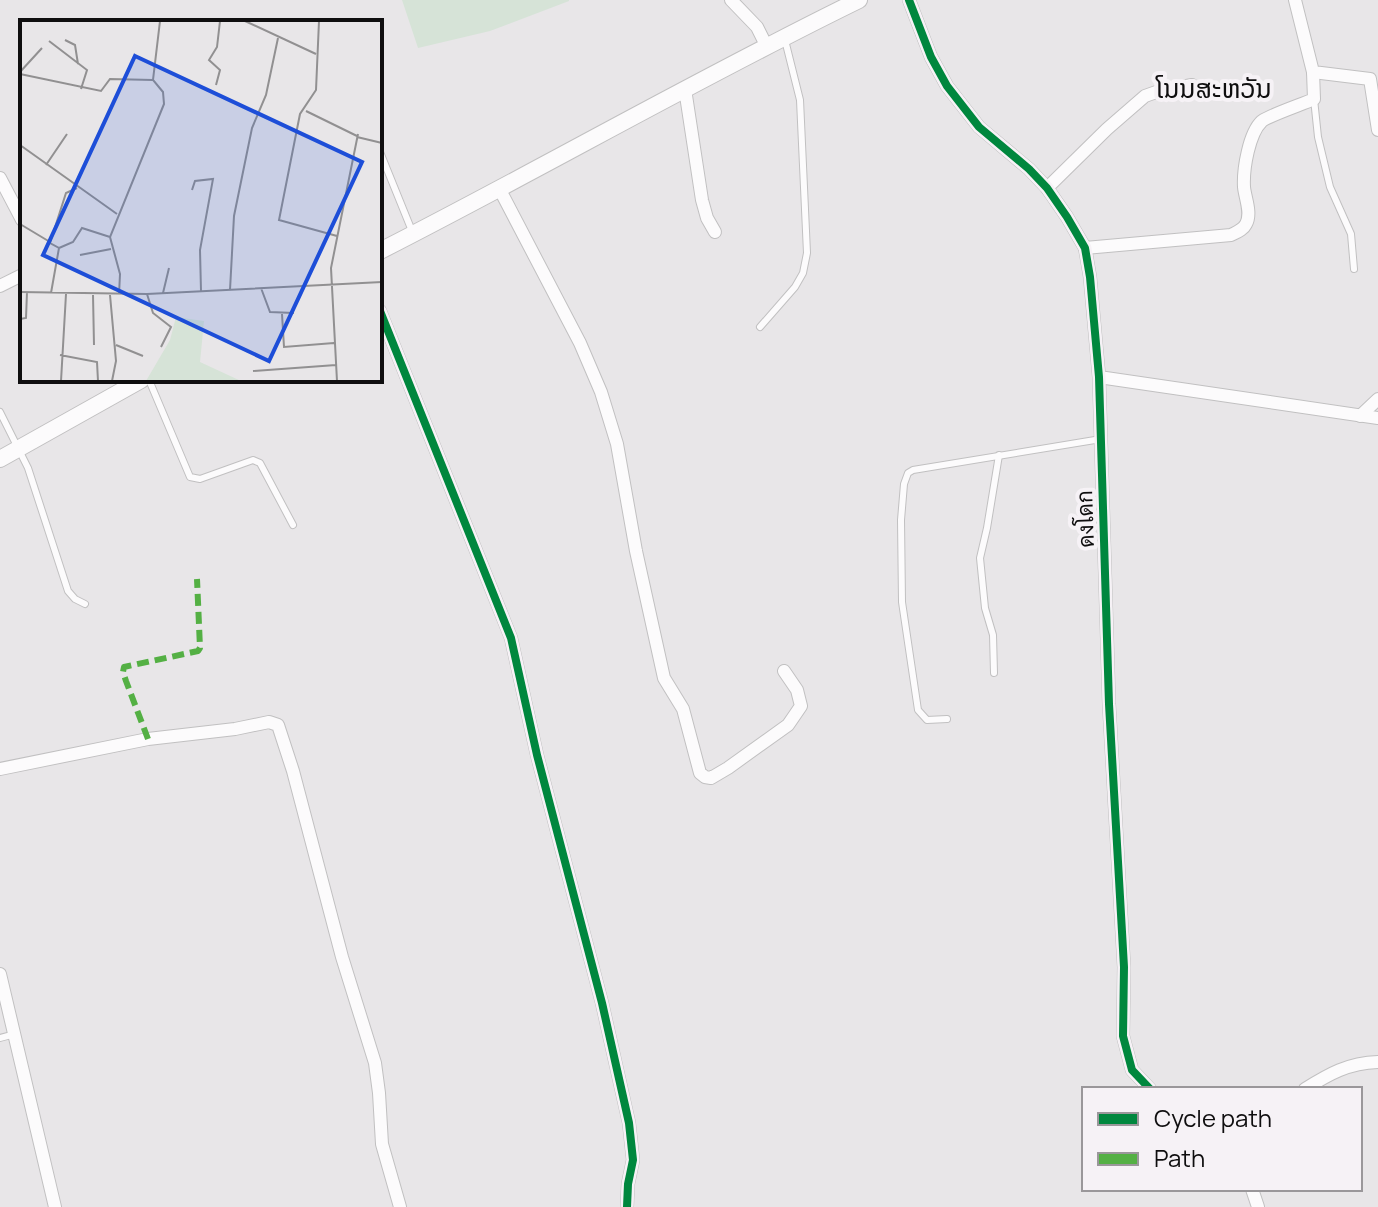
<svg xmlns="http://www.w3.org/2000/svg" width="1378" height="1207" font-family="Manrope,'Noto Sans Lao',Sarabun,sans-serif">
  <rect width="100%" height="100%" fill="#e8e6e8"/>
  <!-- green -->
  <polygon fill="#d6e3d7" points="402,0 569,0 569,1 490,31 418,48"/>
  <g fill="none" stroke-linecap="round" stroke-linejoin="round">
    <!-- service casing -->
    <g stroke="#c1c0c1" stroke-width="8">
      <g id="service">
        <polyline points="1314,99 1318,137 1330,187 1351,234 1354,269"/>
        <polyline points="380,152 412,231"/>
        <polyline points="760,327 795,287 803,273 807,253 800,100 785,40"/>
        <polyline points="149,380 190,477 200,479 253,460 260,463 293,525"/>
        <polyline points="0,412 28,468 68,591 75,599 85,604"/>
        <polyline points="994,673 993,635 985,608 980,558 987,528 999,455"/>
        <polyline points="947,719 927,720 918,710 902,602 901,520 904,484 908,473 913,470 1101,439"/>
        <polyline points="0,1038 15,1034"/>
      </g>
    </g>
    <!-- minor casing -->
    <g stroke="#c1c0c1" stroke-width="14">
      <g id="minor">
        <polyline points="731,0 757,27 766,45"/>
        <polyline points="909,0 931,57 947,86 979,127 1029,169 1047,188 1067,217 1085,248 1090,277 1099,377 1109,704 1124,967 1123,1036 1132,1070 1150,1089"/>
        <polyline points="1295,0 1313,72 1370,79 1378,130"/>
        <polyline points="685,89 702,200 707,218 715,232"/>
        <polyline points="0,178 22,220"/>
        <polyline points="1047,188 1107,129 1145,96 1159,91 1192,85"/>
        <polyline points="500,190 580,343 601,392 617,444 636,551 664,678 683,709 700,773 705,777 711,778 728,768 788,725 801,706 797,690 784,671"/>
        <path d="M1085 248 1231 235C1237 232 1243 230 1246 224 1252 213 1245 198 1244 187 1243 169 1249 133 1262 121 1270 115 1303 104 1314 99L1313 72"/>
        <polyline points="0,286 22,275"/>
        <polyline points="380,311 511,638 537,755 602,1003 629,1123 633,1160 628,1184 627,1207"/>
        <polyline points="1099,377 1378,418"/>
        <polyline points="1360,416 1378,399"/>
        <polyline points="0,769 148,739 235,729 269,722 278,725 293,771 342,957 375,1063 379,1093 382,1144 400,1207"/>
        <polyline points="0,974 55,1207"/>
        <path d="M1305 1089C1329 1074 1348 1063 1378 1062"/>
        <polyline points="1252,1189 1258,1207"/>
      </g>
    </g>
    <!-- tertiary casing -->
    <g stroke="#c1c0c1" stroke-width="18">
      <g id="tertiary">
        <path d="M380 251C541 169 697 79 859 0"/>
        <polyline points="0,459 141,380"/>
      </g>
    </g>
    <!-- service -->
    <use href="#service" stroke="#fcfbfc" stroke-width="6"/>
    <!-- minor -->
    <use href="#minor" stroke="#fcfbfc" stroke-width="12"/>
    <!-- tertiary -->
    <use href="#tertiary" stroke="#fcfbfc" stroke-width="16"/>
    <!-- quiet -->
    <polyline stroke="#54b044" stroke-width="6" stroke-dasharray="12 6" stroke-linecap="butt" points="148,739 126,681 123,672 124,667 198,651 200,648 197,579"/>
    <!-- cycleway casing -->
    <g stroke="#f6f2f6" stroke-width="13">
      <g id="cycleway">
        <polyline points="909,0 931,57 947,86 979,127 1029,169 1047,188 1067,217 1085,248 1090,277 1099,377 1109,704 1124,967 1123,1036 1132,1070 1150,1089"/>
        <polyline points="380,311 511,638 537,755 602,1003 629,1123 633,1160 628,1184 627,1207"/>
      </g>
    </g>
    <!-- cycleway -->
    <use href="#cycleway" stroke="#00873e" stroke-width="8"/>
  </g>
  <g text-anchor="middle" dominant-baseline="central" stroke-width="8" stroke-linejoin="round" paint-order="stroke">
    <!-- street labels -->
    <g font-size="22" fill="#0f0e0f" stroke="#f6f2f6">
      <text transform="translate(1085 519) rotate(-92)">ดงโดก</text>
    </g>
    <!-- quarter labels -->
    <g font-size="26" fill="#0f0e0f" stroke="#f6f2f6">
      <text x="1214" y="88">ໂນນສະຫວັນ</text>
    </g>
  </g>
  <!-- overview -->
  <g transform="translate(20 20)">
    <rect width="362" height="362" fill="#e8e6e8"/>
    <path d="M156 297 184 301 180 342 221 361H126L150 320Z" fill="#d6e3d7"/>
    <path fill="none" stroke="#919091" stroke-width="2" d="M225 1 296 34M299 1 296 70 280 94 259 200 317 216M45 20 55 25 58 44M29 21 67 50 61 69M0 52 22 28M0 54 81 71 90 59 133 60M196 65 200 50 189 40 197 27 200 1M286 91 337 116M337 117 362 123M0 125 97 194M26 145 47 114M172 170 175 161 193 159 180 230 181 271M0 204 30 222M39 228 53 222 62 208 90 217M60 235 91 229M241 268 250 292 274 293M210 270 214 196 232 108 246 75 258 18M0 272 127 274 362 262M31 273 39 228 30 223 46 173 57 168M143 273 149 248M127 274 133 293 151 307 141 327M73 275 74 325M90 275 96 341 92 361M99 275 100 254 90 217 144 84 143 72 133 60 140 1M262 294 264 327 314 323M0 299 6 298 7 272M96 325 123 336M40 335 77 342 78 361M233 351 316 345M41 361 46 274M317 361 311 248 338 114"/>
    <path fill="#1d4ed8" fill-opacity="0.15" stroke="#1d4ed8" stroke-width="4" d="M115 36 342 142 249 341 23 235Z"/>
    <rect width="362" height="362" fill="none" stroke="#0f0e0f" stroke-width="4"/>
  </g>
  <!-- legend -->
  <rect x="1082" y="1087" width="280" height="104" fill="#f6f2f6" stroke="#9a979a" stroke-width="2"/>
  <rect x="1098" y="1113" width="40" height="12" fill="#00873e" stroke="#9a979a" stroke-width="2"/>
  <text x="1154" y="1127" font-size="24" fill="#0f0e0f">Cycle path</text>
  <rect x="1098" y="1153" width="40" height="12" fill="#54b044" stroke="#9a979a" stroke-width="2"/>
  <text x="1154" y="1167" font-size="24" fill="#0f0e0f">Path</text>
</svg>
